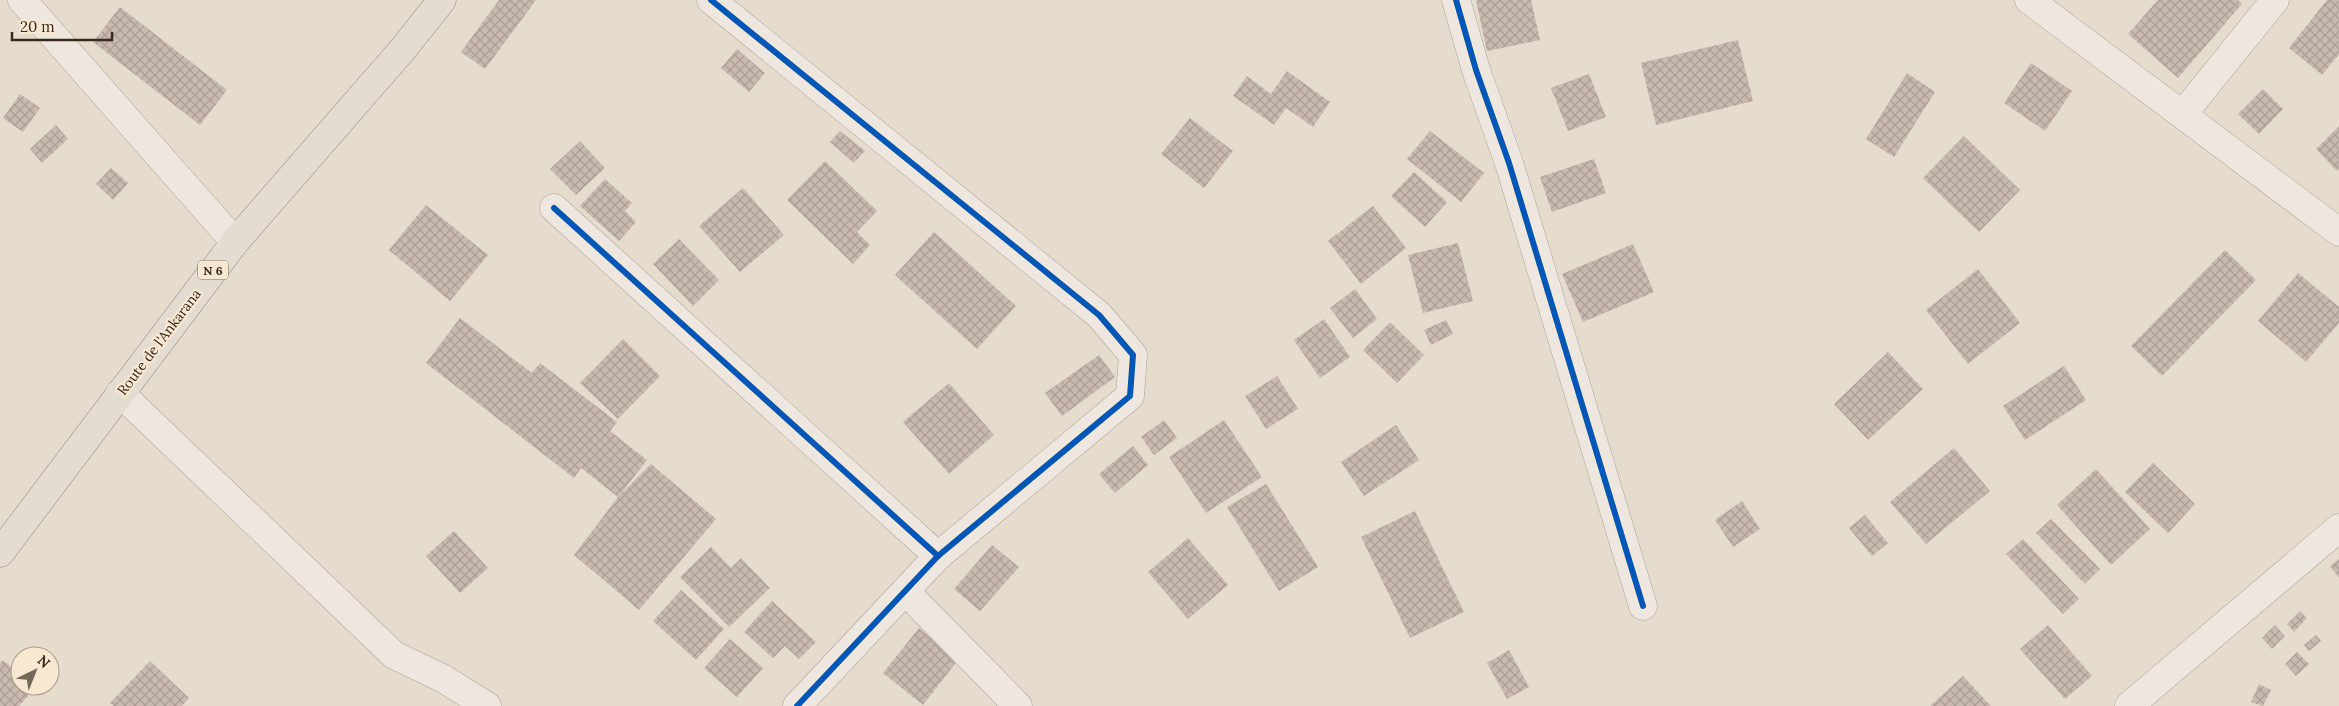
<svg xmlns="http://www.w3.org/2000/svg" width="2339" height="706" font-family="Lora,serif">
  <defs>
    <pattern id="building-cross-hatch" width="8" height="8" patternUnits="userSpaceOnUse" patternTransform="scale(1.25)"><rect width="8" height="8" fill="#c9b9ae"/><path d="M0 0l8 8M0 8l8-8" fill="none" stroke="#ad9f95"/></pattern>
  </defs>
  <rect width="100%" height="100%" fill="#e6dcce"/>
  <!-- building -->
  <g fill="url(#building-cross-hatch)">
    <polygon points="499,0 536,0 485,69 461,52"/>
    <polygon points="1476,0 1531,0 1540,40 1487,51"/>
    <polygon points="2158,0 2238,0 2242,4 2178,78 2128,34"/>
    <polygon points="2327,0 2339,0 2339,54 2322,75 2289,48"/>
    <polygon points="120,7 227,90 200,125 93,42"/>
    <polygon points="1738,40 1753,101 1656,125 1641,63"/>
    <polygon points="737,49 765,73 749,92 721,68"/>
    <polygon points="2031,63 2072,91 2045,131 2004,103"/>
    <polygon points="1287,71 1330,102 1313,127 1286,108 1274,125 1233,96 1247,76 1271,94"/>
    <polygon points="1907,73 1935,92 1894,157 1866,139"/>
    <polygon points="1589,74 1606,117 1568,131 1551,88"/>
    <polygon points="2263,89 2283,109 2259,134 2238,114"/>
    <polygon points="20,94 40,108 23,132 3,118"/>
    <polygon points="1190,118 1233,151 1204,188 1161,154"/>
    <polygon points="56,125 68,139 42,163 30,149"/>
    <polygon points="2339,126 2339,169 2337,171 2316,149"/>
    <polygon points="840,131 865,151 854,163 830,142"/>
    <polygon points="1430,131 1484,173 1461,202 1407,159"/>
    <polygon points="1964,136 2020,190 1979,232 1923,178"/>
    <polygon points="580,141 605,168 576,195 550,169"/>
    <polygon points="1594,159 1606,193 1552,212 1540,177"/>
    <polygon points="825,161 877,211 857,232 870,245 853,264 787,200"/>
    <polygon points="111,168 128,183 113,200 96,184"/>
    <polygon points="1414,172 1447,202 1425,227 1391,196"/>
    <polygon points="605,179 632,203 625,211 636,222 619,241 580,206"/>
    <polygon points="743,188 784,235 740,272 699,226"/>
    <polygon points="426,205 488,255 450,301 389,250"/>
    <polygon points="1373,206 1406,248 1361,284 1328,241"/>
    <polygon points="934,232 1016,306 977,349 895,275"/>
    <polygon points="679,239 719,280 693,306 653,264"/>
    <polygon points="1458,243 1473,301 1423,313 1408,255"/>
    <polygon points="1633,244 1654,292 1583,322 1562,274"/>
    <polygon points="2225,250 2256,280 2162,376 2131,346"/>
    <polygon points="1978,269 2020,323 1968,364 1926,310"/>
    <polygon points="2298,273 2339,307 2339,323 2306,362 2258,321"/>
    <polygon points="1355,289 1377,319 1353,338 1330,308"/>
    <polygon points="460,318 532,373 540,363 617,422 610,431 647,460 619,496 651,464 716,519 639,610 574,555 618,497 581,468 574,478 426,363"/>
    <polygon points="1324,319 1350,357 1320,378 1294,340"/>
    <polygon points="1446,320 1453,334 1431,345 1424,330"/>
    <polygon points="1390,322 1424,355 1397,383 1363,350"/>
    <polygon points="623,339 660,376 618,419 580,383"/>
    <polygon points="1888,352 1923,389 1868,440 1834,404"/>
    <polygon points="1099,355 1115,377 1062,416 1045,393"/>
    <polygon points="2064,366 2086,400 2025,440 2003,406"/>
    <polygon points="1277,376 1298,409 1266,429 1245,396"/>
    <polygon points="949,383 994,435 949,474 903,422"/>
    <polygon points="1164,420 1177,438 1154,455 1141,437"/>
    <polygon points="1224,420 1262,477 1206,513 1169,457"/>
    <polygon points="1396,425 1419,460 1364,496 1341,462"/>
    <polygon points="1133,446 1148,465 1115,493 1099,474"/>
    <polygon points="1954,448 1990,491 1926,544 1890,502"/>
    <polygon points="2153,463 2195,504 2168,533 2125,492"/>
    <polygon points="2096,469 2150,529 2111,565 2057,505"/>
    <polygon points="1266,484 1318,567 1279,591 1227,507"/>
    <polygon points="1742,501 1760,529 1733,547 1715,520"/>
    <polygon points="1415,511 1464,612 1410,638 1361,537"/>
    <polygon points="1865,515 1888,543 1872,556 1849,528"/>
    <polygon points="2051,519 2100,569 2085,584 2036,533"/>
    <polygon points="454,531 488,568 460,593 426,556"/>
    <polygon points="1188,538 1228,585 1188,619 1148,572"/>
    <polygon points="2023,539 2079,599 2063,614 2006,554"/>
    <polygon points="992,545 1019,567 980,611 954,589"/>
    <polygon points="711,547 731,568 741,558 770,588 729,627 680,577"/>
    <polygon points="2339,559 2339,578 2330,566"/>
    <polygon points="681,590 724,629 696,660 653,621"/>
    <polygon points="772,601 816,642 799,659 785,646 773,658 744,632"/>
    <polygon points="2300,611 2307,618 2294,632 2287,624"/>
    <polygon points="2048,625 2092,676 2065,699 2020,649"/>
    <polygon points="2275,625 2285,636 2272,649 2262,638"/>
    <polygon points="919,628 958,660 923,705 883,673"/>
    <polygon points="2316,635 2321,641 2309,651 2304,645"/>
    <polygon points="730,639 763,668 737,697 704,668"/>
    <polygon points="1509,650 1529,687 1507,699 1487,663"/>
    <polygon points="2297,652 2309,664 2296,676 2285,664"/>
    <polygon points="3,660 20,675 20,686 35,688 19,706 0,706 0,663"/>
    <polygon points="150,661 189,698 182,706 114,706 110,703"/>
    <polygon points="1963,676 1991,706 1930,706"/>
    <polygon points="2259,684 2271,690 2263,706 2251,702"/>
  </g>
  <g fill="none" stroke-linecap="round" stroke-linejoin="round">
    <!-- street casing -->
    <g stroke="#aba196" stroke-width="29">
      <g id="street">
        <polyline points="22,0 235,242"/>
        <polyline points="711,0 1099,315 1133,355 1130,396 938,556 797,706"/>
        <polyline points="1456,0 1476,70 1509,163 1643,606"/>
        <polyline points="2029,0 2339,232"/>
        <polyline points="2183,114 2275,0"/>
        <polyline points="554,208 938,556"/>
        <polyline points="120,393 394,655 444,679 487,706"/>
        <polyline points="905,591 1018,706"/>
        <polyline points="2129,706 2339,528"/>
      </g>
    </g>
    <!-- primary casing -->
    <g stroke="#90867d" stroke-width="29">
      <polyline id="primary" points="0,553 235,242 403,49 442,0"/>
    </g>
    <!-- street -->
    <use href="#street" stroke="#ede7df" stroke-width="28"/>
    <!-- primary -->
    <use href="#primary" stroke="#e5dcd1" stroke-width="28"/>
    <!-- cycleway casing -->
    <g stroke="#f7e8d2" stroke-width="9">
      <g id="cycleway">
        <polyline points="711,0 1099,315 1133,355 1130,396 938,556 797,706"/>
        <polyline points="1456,0 1476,70 1509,163 1643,606"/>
        <polyline points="554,208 938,556"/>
      </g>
    </g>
    <!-- cycleway -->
    <use href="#cycleway" stroke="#0057b8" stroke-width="6"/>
  </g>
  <g text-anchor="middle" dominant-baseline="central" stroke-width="4.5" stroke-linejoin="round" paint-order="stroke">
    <!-- shield labels -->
    <rect fill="#f7e8d2" stroke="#736253" stroke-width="1" x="198" y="260.5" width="30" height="19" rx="4"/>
    <g font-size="12" font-weight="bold" fill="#3a281d">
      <text x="213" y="270">N 6</text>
    </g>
    <!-- street labels -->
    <g font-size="14" fill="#3a281d" stroke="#f7e8d2">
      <text transform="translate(159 342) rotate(-53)">Route de l'Ankarana</text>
    </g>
  </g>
  <!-- north arrow -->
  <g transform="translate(35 671) rotate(43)"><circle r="24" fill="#f7e8d2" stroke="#ab9b8a"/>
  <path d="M0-4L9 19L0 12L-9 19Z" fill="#76675b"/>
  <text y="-8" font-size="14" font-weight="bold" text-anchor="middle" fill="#3a281d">N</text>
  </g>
  <!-- scale -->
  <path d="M12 32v8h100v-8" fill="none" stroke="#3a281d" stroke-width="2.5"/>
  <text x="20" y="32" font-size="15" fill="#3a281d" stroke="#f7e8d2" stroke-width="4" paint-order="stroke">20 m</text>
</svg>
